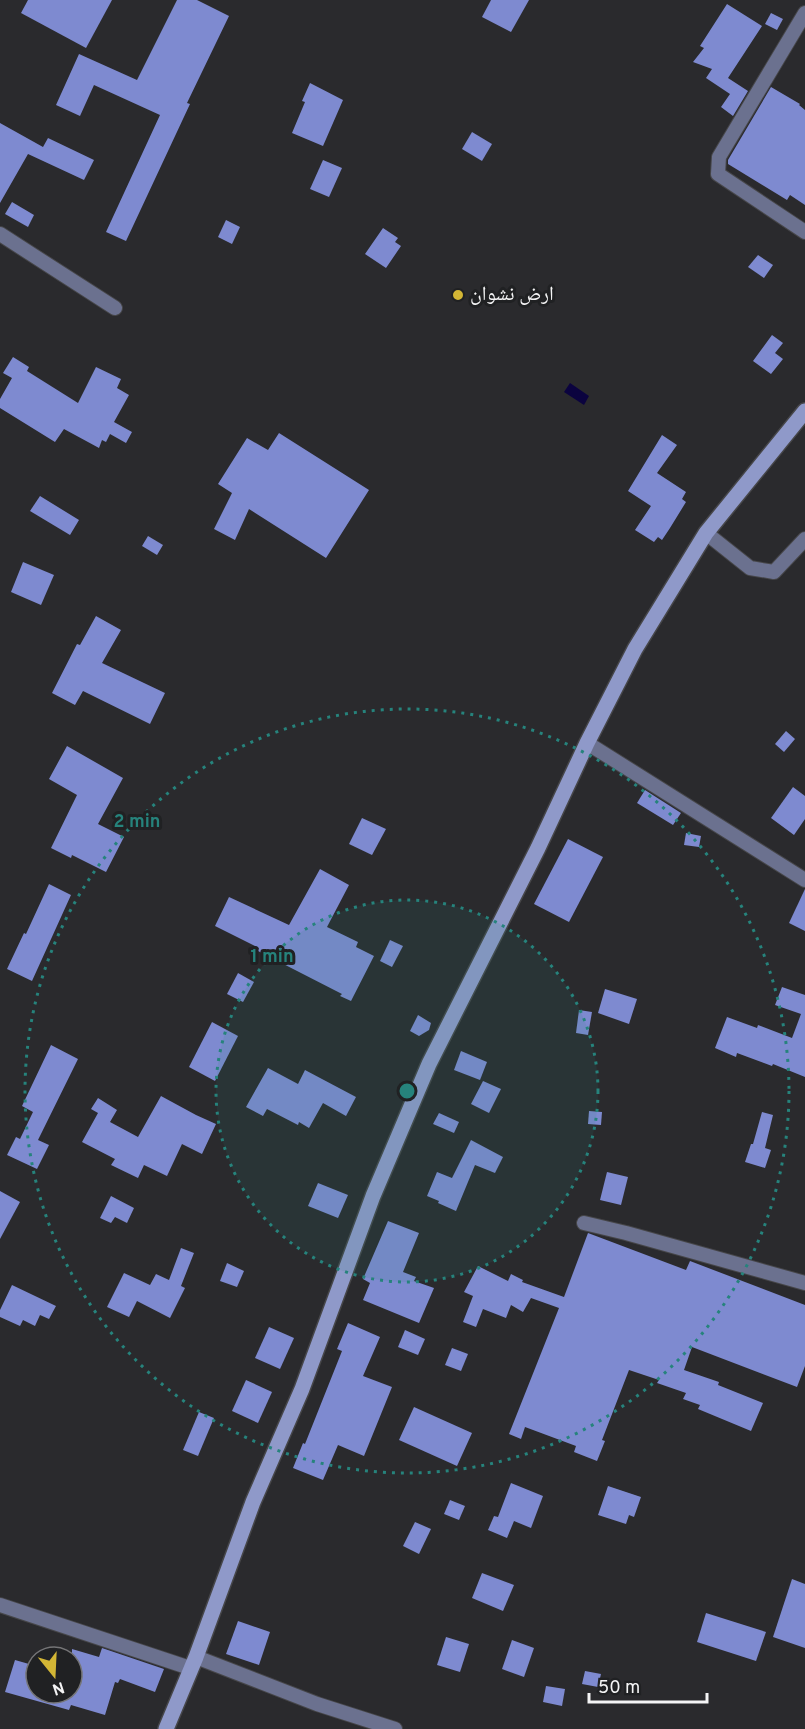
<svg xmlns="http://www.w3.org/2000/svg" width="805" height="1729" font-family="Overpass,'Noto Naskh Arabic',sans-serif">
  <rect width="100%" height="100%" fill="#2a2a2d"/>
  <!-- water -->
  <polygon fill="#0b033f" points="570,383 589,396 584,405 564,392"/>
  <!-- building -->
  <g fill="#7e8ad0">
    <polygon points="28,0 112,0 86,48 21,13"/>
    <polygon points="177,0 197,0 229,16 187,103 190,104 126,241 106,232 160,115 94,85 80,116 56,105 79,54 137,80"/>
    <polygon points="491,0 529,0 511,32 482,17"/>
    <polygon points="727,4 762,26 728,78 748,91 733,116 721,107 730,94 706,78 712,69 693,62 704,48 700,46"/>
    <polygon points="771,13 783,19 777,30 765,24"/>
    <polygon points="310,83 343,100 323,146 292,133 305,102 302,101"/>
    <polygon points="771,87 800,104 799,105 805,110 805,205 790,195 787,200 728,164 728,160"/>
    <polygon points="0,123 43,147 48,138 94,160 84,180 28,154 0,203"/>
    <polygon points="472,132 492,144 482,161 462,149"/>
    <polygon points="323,160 342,168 329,197 310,189"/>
    <polygon points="12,202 34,215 28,227 5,214"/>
    <polygon points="226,220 240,227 232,244 218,237"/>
    <polygon points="383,228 398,238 395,242 401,246 386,268 365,254"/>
    <polygon points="758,255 773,265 764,278 748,267"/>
    <polygon points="772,335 783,343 775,353 783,359 771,374 753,361"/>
    <polygon points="13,357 29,367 27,371 78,403 96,367 121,379 117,388 129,395 114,422 132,432 126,443 110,434 106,442 102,440 99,448 64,429 55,442 0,408 0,399 12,378 3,373"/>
    <polygon points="279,433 369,490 326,558 249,509 235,540 214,529 232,493 218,484 247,438 268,450"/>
    <polygon points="662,435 677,445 657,473 686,492 682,499 686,502 670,528 662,540 658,537 654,542 635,530 651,506 628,491"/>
    <polygon points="40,496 79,520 70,535 30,511"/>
    <polygon points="148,536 163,545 157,555 142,546"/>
    <polygon points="23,562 54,575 41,605 11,592"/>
    <polygon points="96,616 121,630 102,663 165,693 150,724 83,691 75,705 52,693 77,644 80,645"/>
    <polygon points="786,731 795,739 784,752 775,744"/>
    <polygon points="67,746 123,778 98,824 124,837 106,872 72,855 71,858 51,848 77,795 49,779"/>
    <polygon points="793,787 805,796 805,819 794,835 771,818"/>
    <polygon points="645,790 681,813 673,825 637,803"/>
    <polygon points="362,818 386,829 372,855 349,844"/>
    <polygon points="686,833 701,836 699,847 684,845"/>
    <polygon points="568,839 603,857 569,922 534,904"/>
    <polygon points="320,869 349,885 327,927 358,942 356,947 374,956 351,1001 340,996 342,994 258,951 259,948 215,926 229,897 289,925"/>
    <polygon points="49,884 71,895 32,981 7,969 24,933 26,934"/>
    <polygon points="805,889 805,931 789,923"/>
    <polygon points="390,940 403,946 392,967 380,961"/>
    <polygon points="238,973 254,982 243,1002 227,994"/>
    <polygon points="782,987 805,995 805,1077 773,1064 772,1066 737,1053 736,1057 715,1048 727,1017 757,1028 758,1025 792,1038 801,1014 775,1005"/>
    <polygon points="605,989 637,999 629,1024 598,1013"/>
    <polygon points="579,1010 592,1012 588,1035 576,1033"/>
    <polygon points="418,1015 431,1023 429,1030 419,1036 410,1031"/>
    <polygon points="212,1022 238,1036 215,1081 189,1067"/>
    <polygon points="51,1045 78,1059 38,1140 49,1145 37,1169 7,1155 16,1137 20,1139 33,1112 22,1106"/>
    <polygon points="461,1051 487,1062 480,1080 454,1070"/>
    <polygon points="268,1068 298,1084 305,1070 356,1097 346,1116 323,1103 309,1128 299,1122 298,1125 267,1109 263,1116 246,1107"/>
    <polygon points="483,1081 501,1089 489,1113 471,1104"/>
    <polygon points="161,1096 196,1115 216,1124 202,1154 182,1144 167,1176 144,1165 138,1178 111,1165 115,1159 82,1142 98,1113 91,1109 98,1098 117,1110 110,1122 138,1137"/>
    <polygon points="589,1111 602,1112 601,1125 588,1124"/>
    <polygon points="762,1112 773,1115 765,1148 771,1150 765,1168 745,1162 751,1144 753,1144"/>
    <polygon points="439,1113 459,1122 454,1133 433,1124"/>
    <polygon points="471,1140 503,1157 495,1173 475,1165 456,1211 438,1203 439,1201 427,1196 437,1172 452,1178"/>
    <polygon points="607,1172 628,1177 621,1205 600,1200"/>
    <polygon points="318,1183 348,1195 338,1218 308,1206"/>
    <polygon points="0,1191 20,1202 0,1239"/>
    <polygon points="111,1196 134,1208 127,1223 115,1217 111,1223 100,1218"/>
    <polygon points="388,1221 419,1233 403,1272 416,1277 414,1281 434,1288 419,1323 363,1300 370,1283 363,1279"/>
    <polygon points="588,1233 686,1270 690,1261 805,1305 805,1366 797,1387 692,1347 684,1370 719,1382 718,1385 763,1403 751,1431 698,1409 700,1405 683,1399 686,1393 657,1383 659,1380 629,1370 602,1440 605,1441 597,1461 574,1452 576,1446 525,1427 521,1439 509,1434 559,1308 531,1298 523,1312 511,1305 506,1318 483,1309 476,1327 463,1322 473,1296 464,1292 478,1266 508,1281 511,1274 523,1280 522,1282 564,1297"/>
    <polygon points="181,1248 194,1253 181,1286 185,1288 170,1318 137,1301 129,1317 107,1307 124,1273 150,1285 156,1274 169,1280"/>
    <polygon points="227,1263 244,1271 237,1287 220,1281"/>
    <polygon points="12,1285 56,1306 49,1319 40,1315 35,1326 23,1320 20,1326 0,1317 0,1310"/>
    <polygon points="348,1323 380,1337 363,1376 392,1387 364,1456 338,1445 323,1480 293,1468 303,1443 305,1444 342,1351 337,1349"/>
    <polygon points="269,1327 294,1338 280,1369 255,1358"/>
    <polygon points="405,1330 425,1339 418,1355 398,1347"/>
    <polygon points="452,1348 468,1354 461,1371 445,1365"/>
    <polygon points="246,1380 272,1392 258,1423 232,1411"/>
    <polygon points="414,1407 472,1433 457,1466 399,1440"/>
    <polygon points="199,1412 214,1418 198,1456 183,1450"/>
    <polygon points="511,1483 543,1496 531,1528 514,1521 507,1538 488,1530 494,1516 498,1517"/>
    <polygon points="608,1486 641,1497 634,1517 629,1515 626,1524 598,1515"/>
    <polygon points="450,1500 465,1506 459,1520 444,1514"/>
    <polygon points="415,1522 431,1529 419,1554 403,1546"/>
    <polygon points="482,1573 514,1585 503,1611 472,1598"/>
    <polygon points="792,1579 805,1584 805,1648 773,1637"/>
    <polygon points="706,1613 766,1632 756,1661 697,1642"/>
    <polygon points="238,1621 270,1632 259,1665 226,1654"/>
    <polygon points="446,1637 469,1644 460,1672 437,1665"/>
    <polygon points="512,1640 534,1648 524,1677 502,1669"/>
    <polygon points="102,1648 164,1669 155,1692 120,1679 118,1683 115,1682 105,1715 71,1705 69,1710 5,1692 15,1660 36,1666 36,1693 72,1693 72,1649 99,1657"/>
    <polygon points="585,1671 601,1674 598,1687 582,1684"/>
    <polygon points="546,1686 565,1689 562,1706 543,1702"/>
  </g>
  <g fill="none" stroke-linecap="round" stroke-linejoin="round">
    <!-- street casing -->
    <g stroke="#464649" stroke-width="16">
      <g id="street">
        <polyline points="805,13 719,157 718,174 805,232"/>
        <polyline points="0,234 115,308"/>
        <polyline points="706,533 750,568 774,572 805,539"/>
        <polyline points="587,743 805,880"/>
        <polyline points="584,1223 626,1233 805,1283"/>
        <polyline points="0,1605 190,1668"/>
        <polyline points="196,1657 317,1704 395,1729"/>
      </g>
    </g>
    <!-- secondary casing -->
    <g stroke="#464649" stroke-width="18">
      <polyline id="secondary" points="166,1729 196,1657 253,1502 302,1389 373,1196 429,1064 538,848 587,743 635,649 706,533 805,411"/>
    </g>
    <!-- street -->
    <use href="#street" stroke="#6b718f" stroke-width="14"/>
    <!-- secondary -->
    <use href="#secondary" stroke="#8f99c9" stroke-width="15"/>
  </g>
  <!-- distance rings -->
  <circle cx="407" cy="1091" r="191" fill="#26837c" fill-opacity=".12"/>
  <g fill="none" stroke="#26837c" stroke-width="3" stroke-dasharray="3 6">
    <circle cx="407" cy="1091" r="191"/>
    <circle cx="407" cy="1091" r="382"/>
  </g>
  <!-- markers -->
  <circle fill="#d3b635" stroke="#202123" stroke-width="2" cx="458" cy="295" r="6"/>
  <g text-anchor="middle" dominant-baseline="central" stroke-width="6" stroke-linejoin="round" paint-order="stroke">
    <!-- poi labels -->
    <g font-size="20" fill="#f4f4f5" stroke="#202123" text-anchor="start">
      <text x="470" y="295">ارض نشوان</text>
    </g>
  </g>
  <circle cx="407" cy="1091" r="9" fill="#26837c" stroke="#202123" stroke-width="3"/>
  <g font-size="18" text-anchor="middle" font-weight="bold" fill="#26837c" stroke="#202123" stroke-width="6" stroke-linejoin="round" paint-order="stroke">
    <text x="137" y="827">2 min</text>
    <text x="272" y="962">1 min</text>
  </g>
  <!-- north arrow -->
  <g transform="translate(54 1675) rotate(162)"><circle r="28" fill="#202123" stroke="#757577" stroke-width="1.5"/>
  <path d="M0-4.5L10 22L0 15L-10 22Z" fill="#d3b635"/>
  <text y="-9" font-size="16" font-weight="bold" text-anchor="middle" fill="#f4f4f5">N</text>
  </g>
  <!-- scale -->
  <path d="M589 1693v9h118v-9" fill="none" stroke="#f4f4f5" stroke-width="3"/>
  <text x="598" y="1693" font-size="18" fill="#f4f4f5" stroke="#202123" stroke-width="4.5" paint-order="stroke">50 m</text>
</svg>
